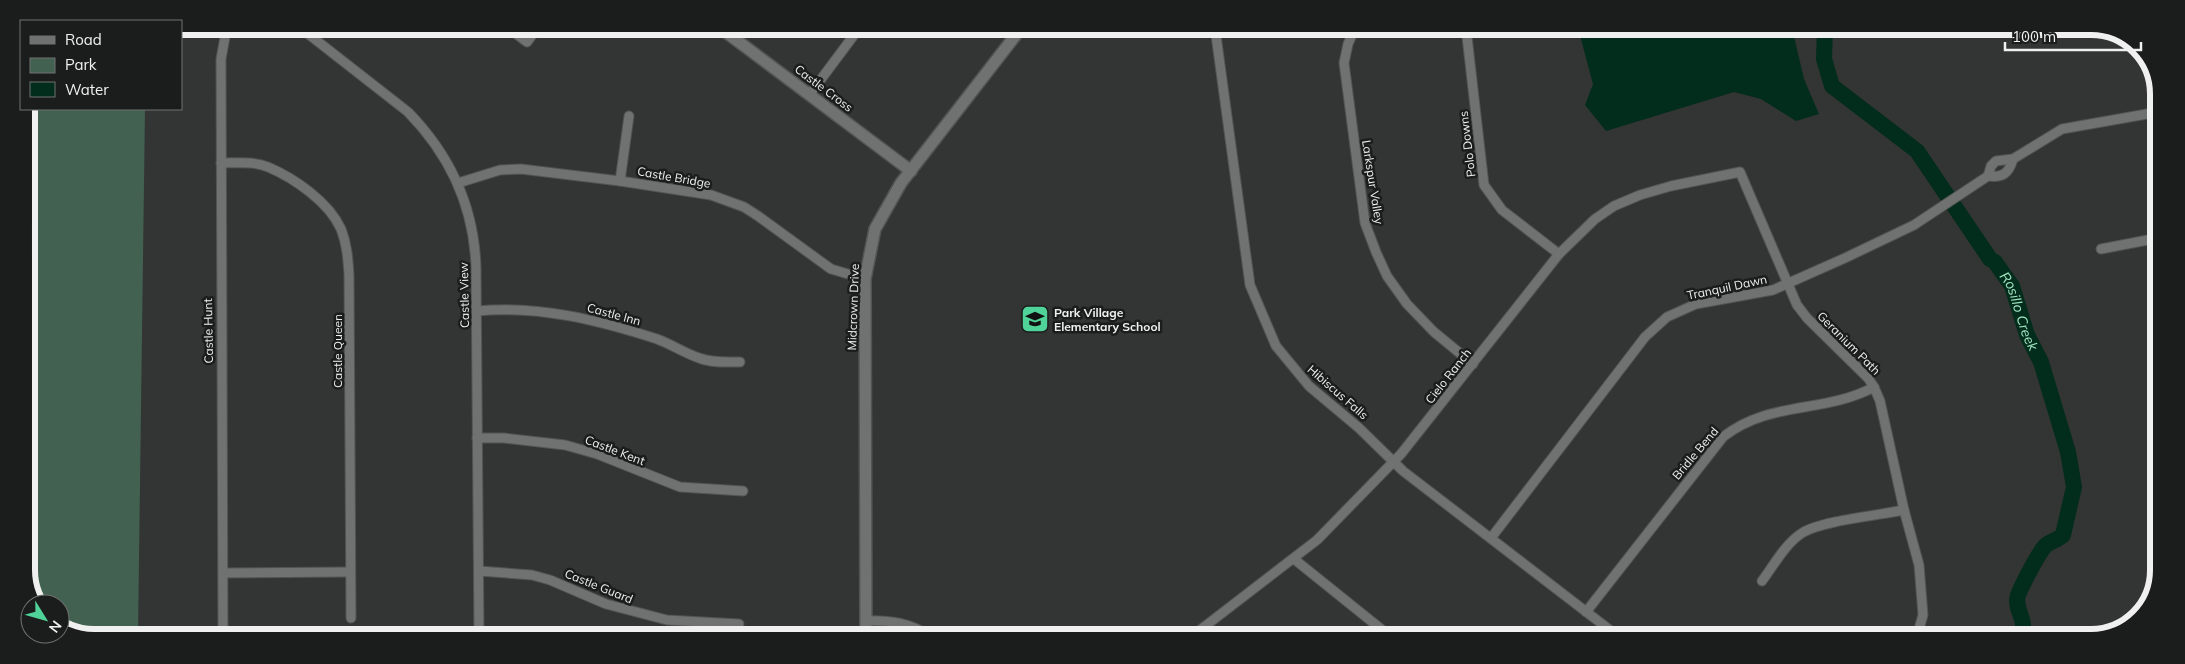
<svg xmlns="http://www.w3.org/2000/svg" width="2185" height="664" font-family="Mulish,sans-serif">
  <rect width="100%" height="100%" fill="#333534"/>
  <!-- green -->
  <polygon fill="#426150" points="26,109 145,109 138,635 76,635 60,624 60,604 38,604 26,574"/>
  <!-- water -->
  <polygon fill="#022c1b" points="1578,28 1792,28 1804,79 1819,114 1796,121 1761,99 1734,92 1606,131 1585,105 1593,84"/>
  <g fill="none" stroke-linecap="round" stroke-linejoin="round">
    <!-- river -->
    <path stroke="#022c1b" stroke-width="16" id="s1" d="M1825 28 1824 59 1832 86 1917 151 1990 259 1995 262 2012 286 2027 335 2041 362 2068 452 2074 487 2063 535C2058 540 2048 542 2044 547 2036 558 2023 583 2018 595 2013 611 2032 625 2018 638"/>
    <!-- minor casing -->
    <g stroke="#515452" stroke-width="11">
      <g id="minor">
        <path d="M298 26 408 112C450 155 474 207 476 267L479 636"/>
        <polyline points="507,27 527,42 538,27"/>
        <polyline points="1215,28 1250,285 1276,346 1309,386 1359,428 1403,471 1619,637"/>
        <polyline points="1355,28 1348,44 1344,63 1365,223 1376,252 1387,276 1407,304 1434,332 1473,364"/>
        <polyline points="1466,28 1484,185 1502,210 1559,254"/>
        <polyline points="810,94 860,27"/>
        <path d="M221 163C237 163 253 161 268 167 294 178 329 202 341 229 347 244 348 259 349 275L351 618"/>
        <path d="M1988 176C2003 178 2009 173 2013 159"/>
        <polyline points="620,181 629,116"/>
        <polyline points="458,183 500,170 521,169 620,181 711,195 744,207 758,216 831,269 865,279"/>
        <polyline points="2156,238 2158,250"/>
        <polyline points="2101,249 2158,238"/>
        <path d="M477 311C538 305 598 320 657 339 671 344 684 353 699 358 712 363 727 362 740 362"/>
        <polyline points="477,438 504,438 565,445 597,454 680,487 743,491"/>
        <polyline points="1491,538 1645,337 1667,317 1696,304 1773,290 1845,258 1914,225 1988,176 1991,166 1996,161 2013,159 2062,129 2158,112"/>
        <polyline points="1294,559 1391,637"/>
        <polyline points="479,571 532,575 550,580 606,604 667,620 739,624"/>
        <polyline points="224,573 350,572"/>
        <path d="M1762 581C1774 565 1785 544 1802 533 1820 521 1880 515 1904 510"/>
        <path d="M1586 612 1723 437C1770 400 1824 414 1874 387"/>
        <path d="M866 621C890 620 909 623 930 636"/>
        <polyline points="1204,627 1210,637"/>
        <polyline points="223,636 221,59 227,26"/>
        <polyline points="1191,637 1317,540 1401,454 1559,254 1595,219 1614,206 1640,195 1671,186 1740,172 1797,305 1807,318 1868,378 1874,387 1880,401 1904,510 1919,565 1923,615 1919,629 1908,638"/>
      </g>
    </g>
    <!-- tertiary casing -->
    <g stroke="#515452" stroke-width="14">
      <g id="tertiary">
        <polyline points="719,27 911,171"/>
        <polyline points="866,636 865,279 875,229 901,183 1022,27"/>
      </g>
    </g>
    <!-- minor -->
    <use href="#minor" stroke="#6f7270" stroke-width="9"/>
    <!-- tertiary -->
    <use href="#tertiary" stroke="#6f7270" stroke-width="11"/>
  </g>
  <!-- icons -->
  <defs>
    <g id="school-square" transform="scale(1.4375)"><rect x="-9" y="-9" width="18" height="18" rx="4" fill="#50d398" stroke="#1b1c1c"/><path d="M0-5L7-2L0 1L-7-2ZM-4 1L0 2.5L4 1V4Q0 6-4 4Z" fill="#111"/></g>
  </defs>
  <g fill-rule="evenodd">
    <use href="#school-square" x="1035" y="319"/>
  </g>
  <g text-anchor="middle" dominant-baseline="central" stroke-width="5" stroke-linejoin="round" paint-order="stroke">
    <!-- street labels -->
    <g font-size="12" fill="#eff0ef" stroke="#1b1c1c">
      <text transform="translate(824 88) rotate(37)">Castle Cross</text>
      <text transform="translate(1467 144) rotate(-97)">Polo Downs</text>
      <text transform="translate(674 177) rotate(10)">Castle Bridge</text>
      <text transform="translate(1373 182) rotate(81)">Larkspur Valley</text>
      <text transform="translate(1727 287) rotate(-12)">Tranquil Dawn</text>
      <text transform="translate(464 295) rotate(-91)">Castle View</text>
      <text transform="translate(853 307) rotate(-88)">Midcrown Drive</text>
      <text transform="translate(614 314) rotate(15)">Castle Inn</text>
      <text transform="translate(208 331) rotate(-91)">Castle Hunt</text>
      <text transform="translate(1849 343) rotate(45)">Geranium Path</text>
      <text transform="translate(337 351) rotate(-90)">Castle Queen</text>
      <text transform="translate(1448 376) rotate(-52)">Cielo Ranch</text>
      <text transform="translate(1338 392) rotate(41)">Hibiscus Falls</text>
      <text transform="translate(615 450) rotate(21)">Castle Kent</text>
      <text transform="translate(1695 453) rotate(-50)">Bridle Bend</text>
      <text transform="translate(599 586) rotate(22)">Castle Guard</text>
    </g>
    <!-- poi labels -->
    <g font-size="12" font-weight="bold" fill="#eff0ef" stroke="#1b1c1c" text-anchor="start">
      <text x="1054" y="312">Park Village<tspan x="1054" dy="14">Elementary School</tspan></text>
    </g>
    <!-- water labels -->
    <g font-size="14" font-style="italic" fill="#9fe3bf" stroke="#1b1c1c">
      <text stroke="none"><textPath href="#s1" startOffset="358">Rosillo Creek</textPath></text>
    </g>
  </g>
  <!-- crop -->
  <path d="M0 0H2185V664H0ZM94 35H2091A59 59 0 0 1 2150 94V570A59 59 0 0 1 2091 629H94A59 59 0 0 1 35 570V94A59 59 0 0 1 94 35Z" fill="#1b1c1c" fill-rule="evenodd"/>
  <path fill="none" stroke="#eff0ef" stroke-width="6" d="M94 35H2091A59 59 0 0 1 2150 94V570A59 59 0 0 1 2091 629H94A59 59 0 0 1 35 570V94A59 59 0 0 1 94 35Z"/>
  <!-- legend -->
  <rect x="20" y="20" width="162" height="90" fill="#1b1c1c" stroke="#707170"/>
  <rect x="30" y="36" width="25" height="8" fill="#6f7270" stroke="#707170"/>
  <text x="65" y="45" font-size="15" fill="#eff0ef">Road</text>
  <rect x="30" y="58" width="25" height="15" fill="#426150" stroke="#707170"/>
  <text x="65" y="70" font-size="15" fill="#eff0ef">Park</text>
  <rect x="30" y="82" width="25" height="15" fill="#022c1b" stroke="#707170"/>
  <text x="65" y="95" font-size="15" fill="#eff0ef">Water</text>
  <!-- north arrow -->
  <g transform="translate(45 619) rotate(127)"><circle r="24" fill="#1b1c1c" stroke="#707170"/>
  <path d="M0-4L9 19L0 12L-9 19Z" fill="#50d398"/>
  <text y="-8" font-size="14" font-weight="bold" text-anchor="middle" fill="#eff0ef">N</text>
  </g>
  <!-- scale -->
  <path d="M2005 42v8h136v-8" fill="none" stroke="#eff0ef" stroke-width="2.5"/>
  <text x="2012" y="42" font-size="15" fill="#eff0ef" stroke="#1b1c1c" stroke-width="4" paint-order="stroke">100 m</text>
</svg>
